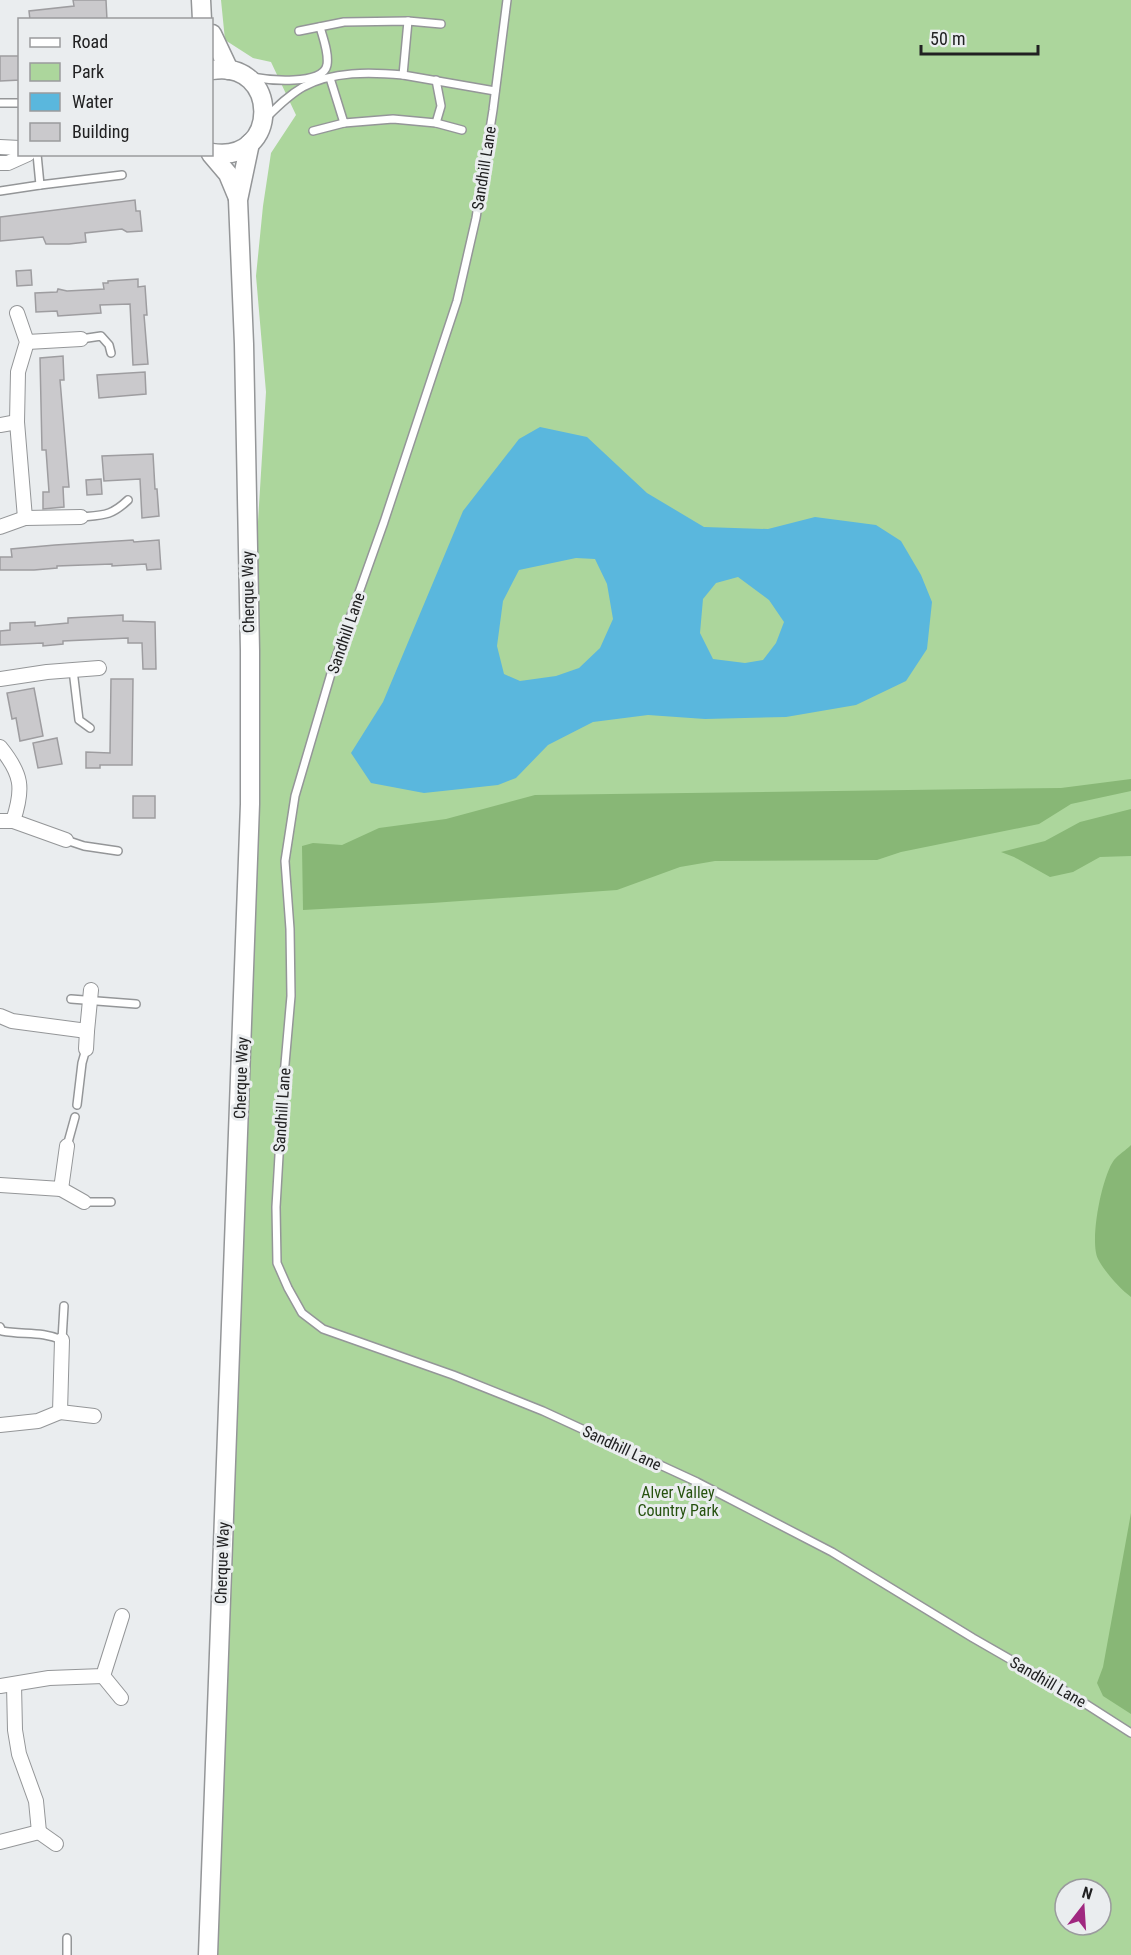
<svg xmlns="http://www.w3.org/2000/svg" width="1131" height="1955" font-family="'Roboto Condensed',sans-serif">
  <rect width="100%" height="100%" fill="#eaedef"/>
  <!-- green -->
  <path fill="#acd69c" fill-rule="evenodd" d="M221 0H1131V1955H207L250 651 266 392 256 276 263 206 271 153 296 115 271 62 253 58 225 40ZM1065 1889H1101V1925H1065Z"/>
  <!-- forest -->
  <g fill="#88b776">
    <polygon points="1131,779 1131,791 1071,804 1039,824 901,852 877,860 715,861 680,867 617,890 432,903 303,910 302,846 313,843 342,845 379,828 446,819 535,795 1061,788"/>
    <polygon points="1131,809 1131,856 1100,857 1073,872 1050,877 1014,857 1001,852 1045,841 1080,822"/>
    <path d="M1131 1145V1297C1119 1288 1105 1272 1098 1259 1089 1241 1102 1176 1114 1160 1118 1155 1126 1150 1131 1145Z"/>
    <polygon points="1131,1513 1131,1714 1103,1696 1097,1683 1103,1667"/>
  </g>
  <!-- water -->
  <path fill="#5ab7dd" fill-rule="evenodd" d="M540 427 587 437 647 493 704 527 768 529 815 517 876 525 901 541 921 575 932 602 927 649 906 681 856 705 786 717 705 719 648 715 593 722 548 745 516 778 498 785 424 793 371 783 351 753 383 702 463 511 519 439ZM576 558 595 559 607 584 613 619 600 648 579 668 556 676 520 681 504 674 497 646 503 601 519 570ZM738 577 769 600 784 622 776 643 763 660 745 663 713 659 700 633 703 599 716 583Z"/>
  <!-- building -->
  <g fill="#cac9cc" stroke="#9e9da0" stroke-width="1.5">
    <polygon points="73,0 106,0 107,20 30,20 29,11 74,6"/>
    <polygon points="0,56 20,56 20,80 0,81"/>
    <polygon points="135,200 136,211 140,211 142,231 127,232 122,229 85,233 86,242 69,244 46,244 43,237 0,241 0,217"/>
    <polygon points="31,270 32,285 17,286 16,271"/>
    <polygon points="138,279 138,287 145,286 147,315 144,315 148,364 133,365 130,304 100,305 101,313 58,316 57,311 36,312 35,293 57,292 58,289 67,291 104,289 103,283 108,283 108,281"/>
    <polygon points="63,356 64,380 60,380 69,487 63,487 64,507 43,509 43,492 49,492 46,450 42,450 40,358"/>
    <polygon points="145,372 146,394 99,398 97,375"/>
    <polygon points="153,454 155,489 157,489 159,516 142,518 140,479 104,481 102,456"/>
    <polygon points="101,479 102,494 87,495 86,480"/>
    <polygon points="133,540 134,542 159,540 161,569 147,570 146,564 112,566 112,564 57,566 57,568 34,570 0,570 0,557 12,557 11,549 55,545"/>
    <polygon points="123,615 123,621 155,622 156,669 143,669 142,643 128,643 128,638 63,641 63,644 43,646 43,643 0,645 0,631 10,630 10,623 35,622 35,626 68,623 68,618"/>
    <polygon points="111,679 133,679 132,765 100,765 100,768 86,768 86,752 110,753"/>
    <polygon points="34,688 43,736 20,741 16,718 12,719 7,693"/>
    <polygon points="57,738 62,764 38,768 33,743"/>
    <rect x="133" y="796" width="22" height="22"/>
  </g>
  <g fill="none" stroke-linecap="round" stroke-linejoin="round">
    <!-- lane casing -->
    <g stroke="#949698" stroke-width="10">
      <g id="lane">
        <polyline points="507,0 493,110 476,218 457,301 384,522 335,660 295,796 285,861 290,929 291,996 283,1087 276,1207 277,1263 288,1288 302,1313 323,1329 453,1375 543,1411 697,1482 832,1552 973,1638 1067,1692 1131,1733"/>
        <polyline points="408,21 441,24"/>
        <polyline points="403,75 495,91"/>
        <path d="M252 77C267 80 323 86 327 65 329 53 323 38 320 27"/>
        <polyline points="330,78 344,123 393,119 436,123 441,106 436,80"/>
        <polyline points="0,103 20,103"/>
        <path d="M267 117C278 106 289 95 303 87 333 71 370 72 403 75L408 21 344 22 299 31"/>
        <polyline points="436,123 462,130"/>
        <polyline points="313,131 344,123"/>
        <polyline points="37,154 40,185 122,175"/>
        <polyline points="0,191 40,185"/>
        <polyline points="81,339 101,336 109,345 111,353"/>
        <path d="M81 517C104 515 111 516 128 500"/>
        <polyline points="73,670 79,720 90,728"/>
        <polyline points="66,840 84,846 118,851"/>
        <polyline points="71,999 136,1004"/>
        <polyline points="77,1105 82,1063 86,1049"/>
        <polyline points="67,1146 75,1117"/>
        <polyline points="84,1202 111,1202"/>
        <path d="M0 1327 2 1331C23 1335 42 1331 62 1340L64 1306"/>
        <polyline points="67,1938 67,1955"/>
      </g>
    </g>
    <!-- street casing -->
    <g stroke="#949698" stroke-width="16">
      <g id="street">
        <polyline points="0,147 20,148"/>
        <polyline points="0,163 8,163 28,154"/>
        <polyline points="17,313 27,342 18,372 17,422 25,518"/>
        <polyline points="27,342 81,339"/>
        <polyline points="0,425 17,422"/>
        <polyline points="0,527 25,518 81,517"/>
        <polyline points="0,679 47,672 99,668"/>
        <path d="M0 747C22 774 24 788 13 821H0"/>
        <polyline points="13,821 66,840"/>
        <polyline points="0,1016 12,1021 87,1031 91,990"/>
        <polyline points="86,1049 87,1031"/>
        <polyline points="0,1185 61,1189 67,1146"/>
        <polyline points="61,1189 84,1202"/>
        <polyline points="60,1412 94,1416"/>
        <polyline points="0,1425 38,1421 60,1412 62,1340"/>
        <polyline points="103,1676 121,1698"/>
        <polyline points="0,1686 49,1678 103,1676 122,1616"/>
        <polyline points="39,1832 56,1844"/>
        <polyline points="0,1842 39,1832 36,1801 19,1754 15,1730 14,1685"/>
      </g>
    </g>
    <!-- secondary casing -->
    <g stroke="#949698" stroke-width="21">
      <g id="secondary">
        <polyline points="201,0 202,20"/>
        <polyline points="212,34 229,70"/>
        <path d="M212 70C280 59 281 164 212 153"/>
        <polyline points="211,154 228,174 238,198"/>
        <polyline points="208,1955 250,804 250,651 244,344 238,200 250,143"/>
      </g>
    </g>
    <!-- lane -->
    <use href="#lane" stroke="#fff" stroke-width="7"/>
    <!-- street -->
    <use href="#street" stroke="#fff" stroke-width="14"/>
    <!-- secondary -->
    <use href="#secondary" stroke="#fff" stroke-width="18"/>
  </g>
  <g text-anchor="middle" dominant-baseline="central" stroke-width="6" stroke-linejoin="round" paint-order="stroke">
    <!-- street labels -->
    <g font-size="16" fill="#212122" stroke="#eaedef">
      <text transform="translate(484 168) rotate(-81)">Sandhill Lane</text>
      <text transform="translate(248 592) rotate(-91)">Cherque Way</text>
      <text transform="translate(346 633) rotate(-71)">Sandhill Lane</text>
      <text transform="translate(241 1078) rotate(-88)">Cherque Way</text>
      <text transform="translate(282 1110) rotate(-86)">Sandhill Lane</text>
      <text transform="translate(622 1448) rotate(25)">Sandhill Lane</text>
      <text transform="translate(222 1563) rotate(-88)">Cherque Way</text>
      <text transform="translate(1048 1682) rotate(30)">Sandhill Lane</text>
    </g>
    <!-- park labels -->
    <g font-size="16" fill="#26520f" stroke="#eaedef">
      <text x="678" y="1492">Alver Valley<tspan x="678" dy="18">Country Park</tspan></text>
    </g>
  </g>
  <!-- legend -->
  <rect x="18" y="18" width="195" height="138" fill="#eaedef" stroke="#9a9b9d" stroke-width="1.5"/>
  <rect x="30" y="38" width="30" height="9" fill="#ffffff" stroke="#9a9b9d" stroke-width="1.5"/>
  <text x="72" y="48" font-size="18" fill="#212122">Road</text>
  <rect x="30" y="63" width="30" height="18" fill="#acd69c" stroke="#9a9b9d" stroke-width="1.5"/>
  <text x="72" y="78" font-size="18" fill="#212122">Park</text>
  <rect x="30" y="93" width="30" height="18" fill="#5ab7dd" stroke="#9a9b9d" stroke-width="1.5"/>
  <text x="72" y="108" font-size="18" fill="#212122">Water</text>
  <rect x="30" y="123" width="30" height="18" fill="#cac9cc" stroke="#9a9b9d" stroke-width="1.5"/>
  <text x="72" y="138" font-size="18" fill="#212122">Building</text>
  <!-- north arrow -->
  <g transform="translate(1083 1907) rotate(17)"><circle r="28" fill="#eaedef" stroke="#9a9b9d" stroke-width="1.5"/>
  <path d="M0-4.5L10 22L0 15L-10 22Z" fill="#a02880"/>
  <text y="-9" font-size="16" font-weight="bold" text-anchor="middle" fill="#212122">N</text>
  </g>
  <!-- scale -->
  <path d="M921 45v9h117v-9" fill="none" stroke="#212122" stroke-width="3"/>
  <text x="930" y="45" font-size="18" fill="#212122" stroke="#eaedef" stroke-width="4.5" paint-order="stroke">50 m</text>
</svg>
